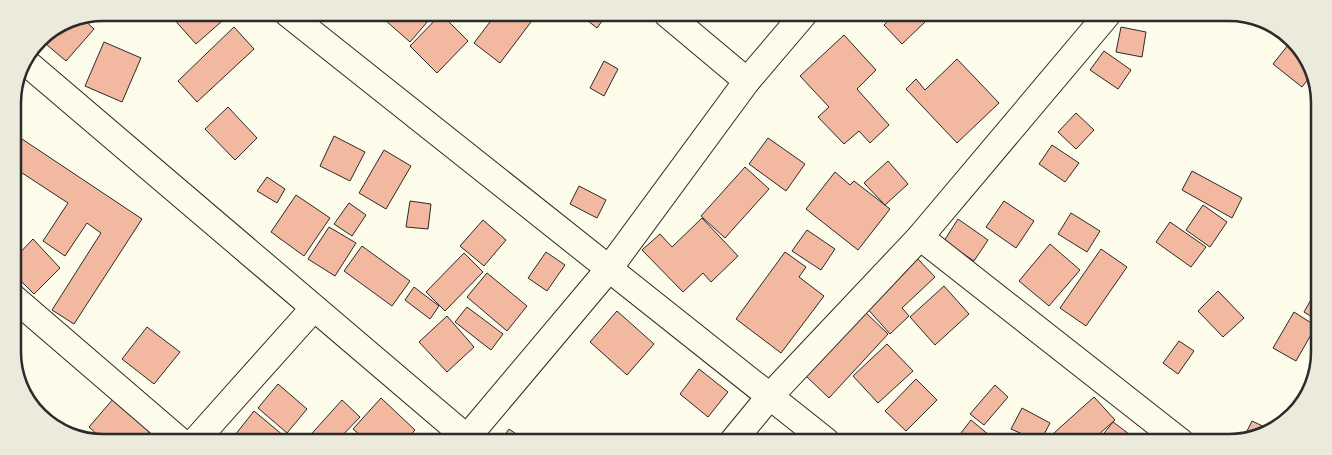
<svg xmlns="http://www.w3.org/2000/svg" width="1332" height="455" font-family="'Fira Sans Condensed',sans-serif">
  <rect width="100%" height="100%" fill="#fdfbea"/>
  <!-- building -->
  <g fill="#f2b8a0" stroke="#2b2b2b">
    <polygon points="177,13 213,13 221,22 196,44 172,17"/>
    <polygon points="377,13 435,13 410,42"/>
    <polygon points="441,14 468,41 437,73 410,46"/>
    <polygon points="496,14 537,14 500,63 474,43"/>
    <polygon points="579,14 607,14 597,28"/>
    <polygon points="894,15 918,15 925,22 902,44 884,25"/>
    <polygon points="81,17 94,29 66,61 40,39 69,19"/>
    <polygon points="234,27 254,49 197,102 178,81"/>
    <polygon points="1121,27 1146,32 1142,57 1116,52"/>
    <polygon points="844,35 876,70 857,89 889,125 870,143 859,131 844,144 818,117 829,107 800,76"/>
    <polygon points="1292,40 1297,43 1312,74 1302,87 1273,64"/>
    <polygon points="104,42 141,58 122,102 85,86"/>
    <polygon points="1104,51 1131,70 1118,89 1090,70"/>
    <polygon points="957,59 999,103 957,143 906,89 916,79 925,90"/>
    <polygon points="604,61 618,69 604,96 590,88"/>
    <polygon points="228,107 257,138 235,160 205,129"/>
    <polygon points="1076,113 1094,130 1076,149 1058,132"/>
    <polygon points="13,133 142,219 74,324 52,310 101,233 87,223 65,256 43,241 68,203 13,167"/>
    <polygon points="334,136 365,152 350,181 320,166"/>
    <polygon points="768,138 805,164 786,191 749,164"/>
    <polygon points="1052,145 1079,163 1065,182 1039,164"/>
    <polygon points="384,150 411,166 386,209 359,193"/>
    <polygon points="888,161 908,184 885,205 864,183"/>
    <polygon points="745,167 769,189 725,238 701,216"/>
    <polygon points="1192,171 1242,198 1232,218 1182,190"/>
    <polygon points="835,172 850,185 854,181 890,209 858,250 806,209"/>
    <polygon points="267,177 285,189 277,203 257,191"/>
    <polygon points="579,186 606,200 597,218 570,204"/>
    <polygon points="296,195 330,218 304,256 271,232"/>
    <polygon points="410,201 431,204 428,229 406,227"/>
    <polygon points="1004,201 1034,221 1016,248 986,227"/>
    <polygon points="349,203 366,215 352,236 334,224"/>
    <polygon points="1203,205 1227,222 1210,247 1186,230"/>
    <polygon points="1071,213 1100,231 1087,252 1058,234"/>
    <polygon points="702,218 738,256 711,282 703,273 683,292 642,250 660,234 672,247"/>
    <polygon points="958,219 988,240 974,261 944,241"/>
    <polygon points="483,220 506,240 484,266 460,246"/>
    <polygon points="1170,222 1206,247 1191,267 1156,242"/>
    <polygon points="329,227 356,243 335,276 308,259"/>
    <polygon points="807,230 835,249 821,270 792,251"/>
    <polygon points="33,239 60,268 34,294 14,274 14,259"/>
    <polygon points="1050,244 1080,270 1049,306 1019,281"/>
    <polygon points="362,246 410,281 392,306 344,271"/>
    <polygon points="1101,249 1127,267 1086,326 1060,308"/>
    <polygon points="546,252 565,265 547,291 528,278"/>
    <polygon points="785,252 806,267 799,277 824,296 781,353 736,319"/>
    <polygon points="464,253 483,272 445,311 426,292"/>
    <polygon points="916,257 935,277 902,308 909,316 890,334 865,306"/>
    <polygon points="487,273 527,306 507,331 467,297"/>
    <polygon points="944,286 969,314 935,345 910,317"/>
    <polygon points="414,287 439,306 430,319 405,300"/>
    <polygon points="1317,289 1317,320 1304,312"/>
    <polygon points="1218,291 1244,318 1223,337 1198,311"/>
    <polygon points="467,307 503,334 491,350 455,322"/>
    <polygon points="617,311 654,344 627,375 590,342"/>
    <polygon points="865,312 888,334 829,398 806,376"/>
    <polygon points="1294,312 1316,326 1296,361 1273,348"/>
    <polygon points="447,316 474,347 447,372 419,342"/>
    <polygon points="147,327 180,352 154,384 122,359"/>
    <polygon points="1179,341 1194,351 1178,374 1163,363"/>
    <polygon points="887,344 913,371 878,403 853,376"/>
    <polygon points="699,369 728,392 708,417 680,394"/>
    <polygon points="916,379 937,400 906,431 885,411"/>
    <polygon points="278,384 307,409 287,433 258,408"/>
    <polygon points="995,385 1008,397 984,425 970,414"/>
    <polygon points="1094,397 1115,420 1090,442 1044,442"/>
    <polygon points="114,398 151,430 143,439 102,439 89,427"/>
    <polygon points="381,398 415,430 406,440 366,440 353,429"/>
    <polygon points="342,400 360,417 338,440 306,440"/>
    <polygon points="1022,408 1050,423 1040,442 1011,429"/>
    <polygon points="254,411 284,436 280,440 231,440"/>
    <polygon points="971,420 995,440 994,442 954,442"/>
    <polygon points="1252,421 1269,429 1243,439"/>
    <polygon points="1113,422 1129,434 1122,442 1107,442 1101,437"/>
    <polygon points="509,429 525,440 501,440"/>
  </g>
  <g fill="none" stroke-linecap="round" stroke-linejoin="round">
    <!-- street casing -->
    <g stroke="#2b2b2b" stroke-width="28">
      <g id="street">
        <polyline points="287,13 826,441"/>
        <polyline points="667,14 747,81"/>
        <polyline points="28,64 467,438"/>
        <polyline points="920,237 1181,442"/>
        <polyline points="14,298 179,440"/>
        <polyline points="196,440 313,309"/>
        <polyline points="465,440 608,270 747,81 804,14"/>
        <polyline points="733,441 770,396 920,237 1107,15"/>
      </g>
    </g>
    <!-- street -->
    <use href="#street" stroke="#fdfbea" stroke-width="26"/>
  </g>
  <!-- crop -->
  <path d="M0 0H1332V455H0ZM103 21H1229A82 82 0 0 1 1311 103V352A82 82 0 0 1 1229 434H103A82 82 0 0 1 21 352V103A82 82 0 0 1 103 21Z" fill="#eceadb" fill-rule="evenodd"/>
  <path fill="none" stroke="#2b2b2b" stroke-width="2.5" d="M103 21H1229A82 82 0 0 1 1311 103V352A82 82 0 0 1 1229 434H103A82 82 0 0 1 21 352V103A82 82 0 0 1 103 21Z"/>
</svg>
